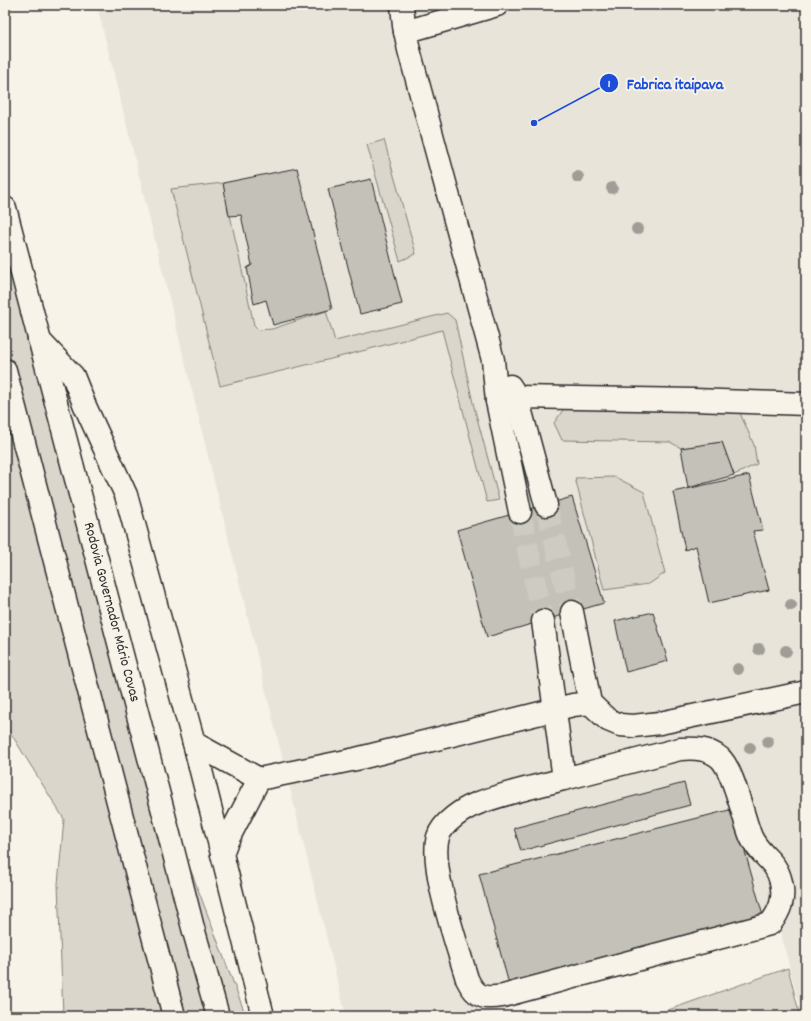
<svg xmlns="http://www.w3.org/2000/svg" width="811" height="1021" font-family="Dekko,sans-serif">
  <rect width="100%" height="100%" fill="#f7f3e8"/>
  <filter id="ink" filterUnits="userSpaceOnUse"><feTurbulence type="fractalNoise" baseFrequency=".025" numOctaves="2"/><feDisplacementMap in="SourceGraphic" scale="8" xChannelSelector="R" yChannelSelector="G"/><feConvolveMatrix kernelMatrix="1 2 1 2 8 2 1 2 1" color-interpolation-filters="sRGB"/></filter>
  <g filter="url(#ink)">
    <!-- built -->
    <polygon fill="#e8e4da" points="97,5 806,5 806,1016 802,1016 780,930 479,1016 346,1016"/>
    <!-- green -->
    <g fill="#dad6cc" stroke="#82807c">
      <polygon points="384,140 416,254 400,261 367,145"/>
      <polygon points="223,183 254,325 259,330 272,329 326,311 335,341 447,313 455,320 473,403 499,500 487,502 442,330 339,357 220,386 171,189"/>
      <polygon points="5,208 149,760 246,1016 63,1016 58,884 64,819 5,724"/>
      <polygon points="634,406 740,413 754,445 757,464 734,475 722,442 681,448 670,442 562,440 554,423 565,407"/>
      <polygon points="615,477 644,492 665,573 649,584 604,590 575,478"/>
      <polygon points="788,968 800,1016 651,1016"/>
    </g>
    <!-- building -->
    <g fill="#c4c1b9" stroke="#2b2b2b">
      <polygon points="297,168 332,309 273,325 266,300 254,304 247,268 252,265 241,215 229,216 223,183"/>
      <polygon points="371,179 402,304 360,314 328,189"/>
      <polygon points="722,442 734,475 688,488 681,448"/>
      <polygon points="749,475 763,530 753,531 769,590 709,603 696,546 685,550 673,492"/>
      <polygon points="572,497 604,603 487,637 457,530"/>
      <polygon points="653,612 668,661 626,672 615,621"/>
      <polygon points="684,783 690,805 521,851 514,828"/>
      <polygon points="733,809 765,923 510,988 479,874"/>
    </g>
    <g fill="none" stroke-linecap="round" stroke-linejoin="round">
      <!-- minor-tunnel -->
      <g stroke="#cecbc2" stroke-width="22" stroke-dasharray="22 11" stroke-linecap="butt">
        <polyline points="546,505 572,612"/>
        <polyline points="520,512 543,621"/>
      </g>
      <!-- minor casing -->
      <g stroke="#2b2b2b" stroke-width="25">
        <g id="minor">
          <polyline points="402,5 404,26 409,50 493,360 497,401 520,512"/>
          <polyline points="405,32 497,5"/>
          <polyline points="39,340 73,376 85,406 126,495 194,743 263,1016"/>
          <polyline points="510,386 517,397 546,505"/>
          <polyline points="497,401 517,397 694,400 806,404"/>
          <polyline points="572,612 590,703"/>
          <path d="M543 621 564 779 680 749C695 748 708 748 720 758 734 771 743 818 751 837 760 857 776 859 781 882 785 899 780 911 770 924L503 996C484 999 476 998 467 979 458 947 429 867 438 837 442 823 463 809 476 804 504 793 535 787 564 779"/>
          <polyline points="194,743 259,779 356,759 573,705 590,703 608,720 620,725 633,726 660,723 806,692"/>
          <polyline points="222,854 226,843 259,779"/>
        </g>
      </g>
      <!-- highway casing -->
      <g stroke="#2b2b2b" stroke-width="25">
        <g id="highway">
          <path id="s1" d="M5 208 162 807 193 928 218 1016"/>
          <polyline points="5,370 174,1016"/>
        </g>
      </g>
      <!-- minor -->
      <use href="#minor" stroke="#f7f3e8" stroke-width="22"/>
      <!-- highway -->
      <use href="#highway" stroke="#f7f3e8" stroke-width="22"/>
    </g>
    <!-- trees -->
    <g fill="#9f9d96">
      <circle cx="578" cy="177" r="6"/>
      <circle cx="612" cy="188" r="6"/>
      <circle cx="637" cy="229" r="6"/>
      <circle cx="791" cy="605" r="6"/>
      <circle cx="759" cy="649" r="6"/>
      <circle cx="786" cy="651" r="6"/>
      <circle cx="738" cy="669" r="6"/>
      <circle cx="768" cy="742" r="6"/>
      <circle cx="750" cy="748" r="6"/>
    </g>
  </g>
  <g text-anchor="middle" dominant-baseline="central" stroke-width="4" stroke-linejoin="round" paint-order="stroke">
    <!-- street labels -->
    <g font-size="15" fill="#2b2b2b" stroke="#f7f3e8">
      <text stroke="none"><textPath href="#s1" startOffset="418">Rodovia Governador Mário Covas</textPath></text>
    </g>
  </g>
  <!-- callouts -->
  <path fill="none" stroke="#1d4ed8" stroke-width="1.5" d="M534 123L609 83"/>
  <g fill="#1d4ed8" stroke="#f7f3e8" stroke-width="1.5">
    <circle cx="534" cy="123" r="4"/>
    <circle cx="609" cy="83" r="10"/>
  </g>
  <g font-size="12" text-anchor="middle" font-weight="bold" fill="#fff">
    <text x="609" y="87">1</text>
  </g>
  <g font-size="16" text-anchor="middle" font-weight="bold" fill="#1d4ed8" stroke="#f7f3e8" stroke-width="4" stroke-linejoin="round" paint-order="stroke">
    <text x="675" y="89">Fabrica itaipava</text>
  </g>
  <!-- margin -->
  <rect width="811" height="1021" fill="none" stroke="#f7f3e8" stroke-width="20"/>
  <rect x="10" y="10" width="791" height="1001" fill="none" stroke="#2b2b2b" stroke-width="1.5" filter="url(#ink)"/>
</svg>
